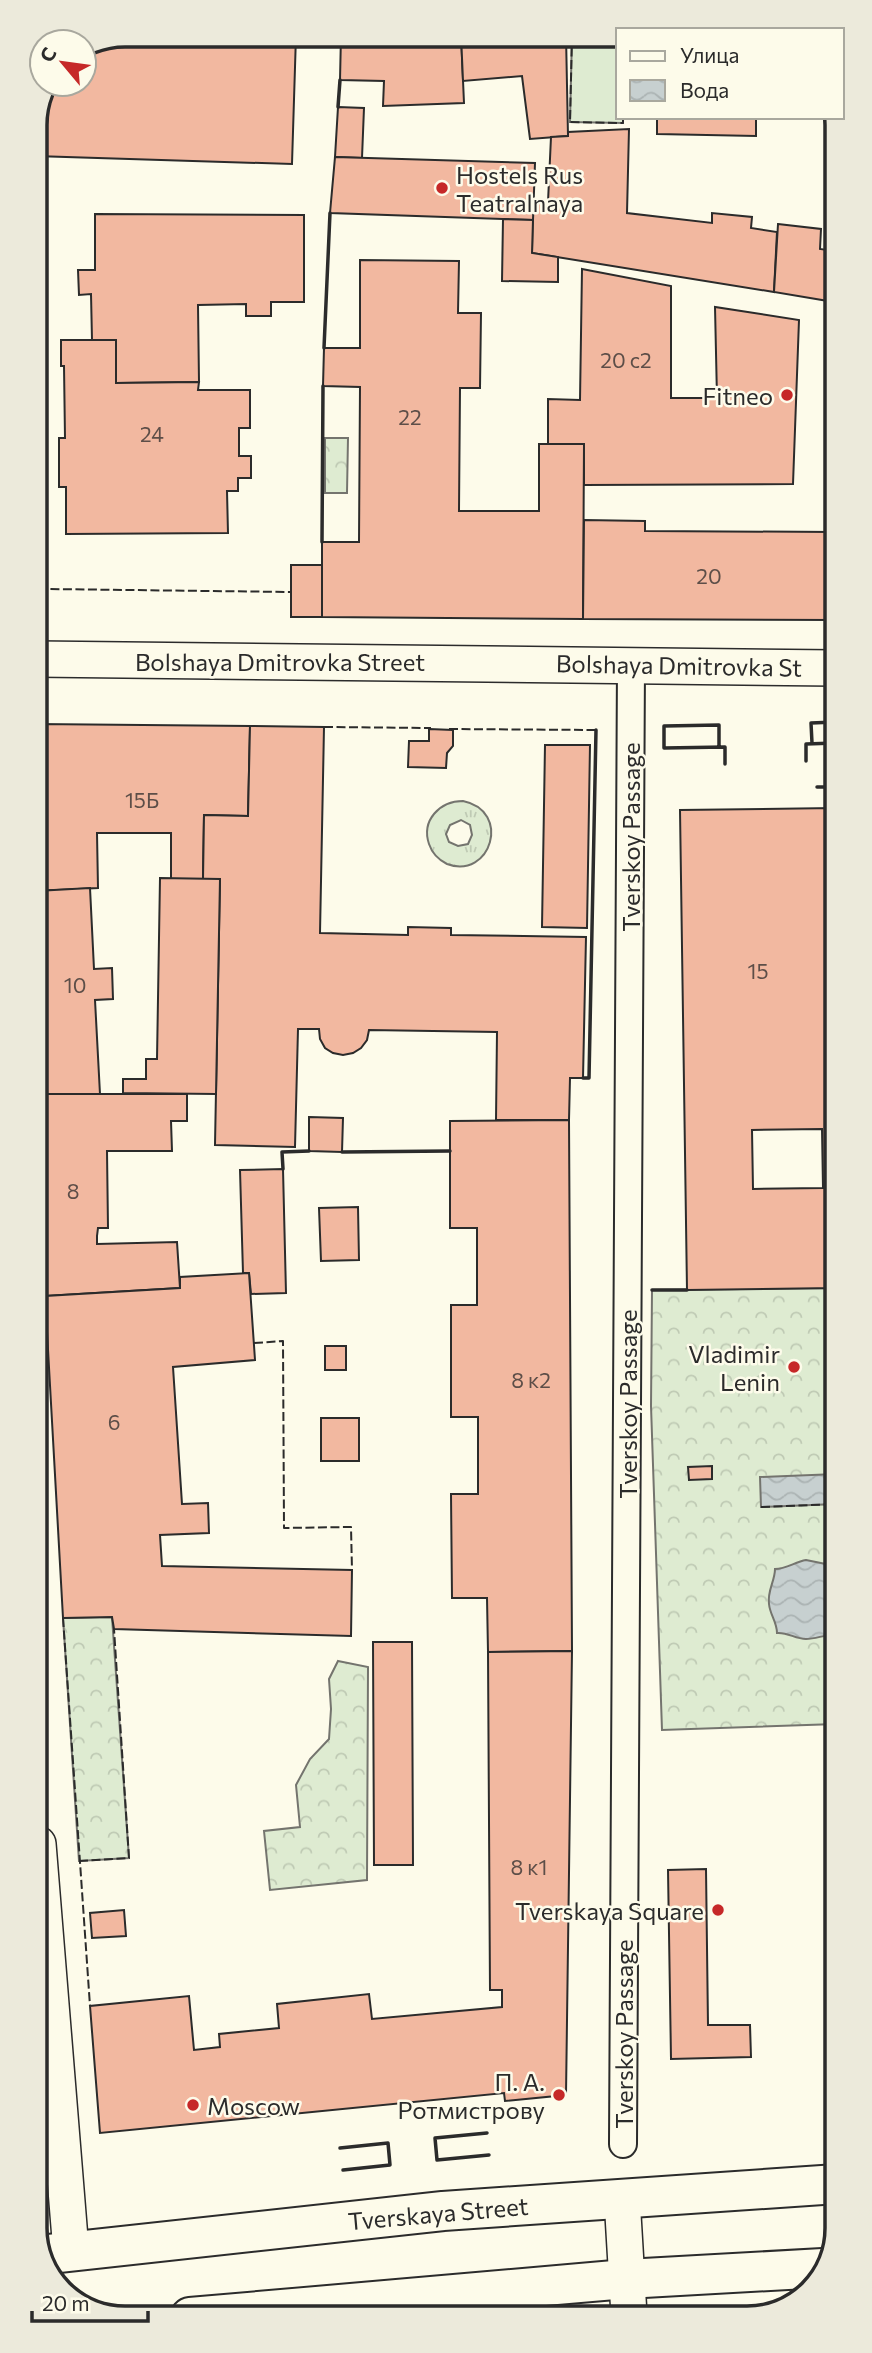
<svg xmlns="http://www.w3.org/2000/svg" width="872" height="2353" font-family="Commissioner,sans-serif">
  <defs>
    <pattern id="grass-tufts" width="24" height="20" patternUnits="userSpaceOnUse" patternTransform="scale(1.75)"><rect width="24" height="20" fill="#deebd1"/><path d="M3 7l-1-3M5 7V3M7 7l1-3M15 17l-1-3M17 17v-4M19 17l1-3" fill="none" stroke="#bfcab4"/></pattern>
    <pattern id="forest-crowns" width="20" height="18" patternUnits="userSpaceOnUse" patternTransform="scale(1.75)"><rect width="20" height="18" fill="#deebd1"/><path d="M2 6a3 3 0 1 1 6 0M12 15a3 3 0 1 1 6 0" fill="none" stroke="#bfcab4"/></pattern>
    <pattern id="water-waves" width="16" height="10" patternUnits="userSpaceOnUse" patternTransform="scale(1.75)"><rect width="16" height="10" fill="#c7d0d0"/><path d="M0 5q4-4 8 0t8 0" fill="none" stroke="#abb3b3"/></pattern>
  </defs>
  <rect width="100%" height="100%" fill="#fdfbea"/>
  <!-- grass -->
  <path fill="url(#grass-tufts)" stroke="#74746e" stroke-width="2" fill-rule="evenodd" d="M463 801C512 811 491 880 447 864 439 860 432 853 429 844 421 820 440 801 463 801ZM461 820 470 825 472 835 468 844 458 846 449 842 446 834 450 825Z"/>
  <!-- forest -->
  <g fill="url(#forest-crowns)" stroke="#74746e" stroke-width="2">
    <polygon points="325,438 348,438 347,493 325,493"/>
    <polygon points="836,1288 836,1724 662,1730 651,1406 652,1290"/>
    <polygon points="112,1617 129,1858 79,1861 63,1618"/>
    <polygon points="338,1661 368,1667 367,1880 270,1890 264,1831 300,1827 296,1785 310,1759 329,1739 331,1709 329,1679"/>
  </g>
  <!-- garden -->
  <polygon fill="#deebd1" stroke="#74746e" stroke-width="2" points="572,35 618,35 618,117 623,117 623,123 570,122"/>
  <!-- water -->
  <g fill="url(#water-waves)" stroke="#74746e" stroke-width="2">
    <polygon points="836,1474 836,1504 761,1507 760,1477"/>
    <path d="M806 1560 836 1566V1635C825 1634 817 1639 806 1639 795 1639 788 1632 777 1633 777 1622 770 1615 769 1604 767 1591 775 1581 775 1569 786 1569 795 1562 806 1560Z"/>
  </g>
  <!-- building -->
  <g fill="#f2b8a0" stroke="#2b2b2b" stroke-width="2" fill-rule="evenodd">
    <polygon points="125,35 296,35 292,164 35,156 35,120 51,84 84,84 84,52"/>
    <polygon points="341,35 461,35 464,103 383,106 384,81 340,80"/>
    <polygon points="461,35 566,35 568,136 530,139 522,76 463,81"/>
    <polygon points="338,107 364,108 362,158 335,157"/>
    <polygon points="657,117 756,117 756,136 657,134"/>
    <polygon points="629,129 627,213 712,223 712,213 752,217 751,228 777,232 774,292 532,253 533,202 548,202 551,137 568,136 568,132"/>
    <polygon points="335,157 535,163 533,220 330,213"/>
    <polygon points="95,214 304,215 304,302 271,302 271,316 246,316 246,304 198,305 199,382 116,383 116,340 92,340 91,294 79,295 78,270 95,270"/>
    <polygon points="503,219 533,220 532,253 558,257 558,282 502,281"/>
    <polygon points="778,224 821,229 820,249 834,251 834,302 774,292"/>
    <polygon points="360,260 459,261 458,313 481,313 480,388 460,388 459,511 539,511 539,444 584,444 583,619 322,617 322,542 359,542 360,387 323,386 324,348 360,348"/>
    <polygon points="582,269 671,286 671,398 717,398 715,307 799,320 793,484 584,485 584,444 548,444 548,399 580,400"/>
    <polygon points="61,340 116,340 116,383 199,382 198,390 250,390 250,428 239,428 239,456 251,456 251,478 238,478 238,491 227,491 228,533 66,534 66,487 59,487 59,438 65,438 64,366 61,366"/>
    <polygon points="584,520 645,521 645,531 834,532 835,620 583,619"/>
    <rect x="291" y="565" width="31" height="52"/>
    <polygon points="36,724 250,726 248,816 204,815 203,879 171,879 171,833 97,833 98,888 36,891"/>
    <polygon points="250,726 324,727 320,933 408,935 408,927 451,928 451,935 586,937 583,1078 570,1078 569,1120 496,1120 497,1032 369,1030 367,1040 361,1048 353,1053 343,1055 333,1053 325,1048 320,1039 319,1029 298,1029 295,1147 215,1145 220,879 203,879 204,815 248,816"/>
    <polygon points="429,729 453,730 453,746 447,753 446,768 408,767 409,741 429,741"/>
    <polygon points="545,745 590,745 587,928 542,927"/>
    <path d="M835 808 836 1288 687 1290 680 810ZM822 1129 823 1188 753 1189 752 1130Z"/>
    <polygon points="160,878 220,879 216,1094 123,1093 123,1079 146,1079 146,1059 157,1059"/>
    <polygon points="90,888 94,969 112,968 113,999 95,1000 100,1094 37,1094 36,891"/>
    <polygon points="37,1094 187,1094 187,1121 171,1121 172,1151 107,1151 108,1228 98,1228 97,1236 97,1244 177,1242 180,1288 45,1296 37,1143"/>
    <polygon points="309,1117 343,1118 342,1152 309,1151"/>
    <polygon points="569,1120 572,1651 488,1652 487,1598 452,1598 451,1494 478,1494 478,1417 451,1417 451,1305 477,1305 477,1228 450,1228 450,1121"/>
    <polygon points="283,1169 286,1293 251,1294 249,1273 243,1273 240,1170"/>
    <polygon points="358,1207 359,1260 321,1261 319,1208"/>
    <polygon points="249,1273 255,1360 173,1367 182,1504 208,1503 209,1533 160,1535 162,1566 352,1570 351,1636 114,1629 112,1617 63,1618 45,1296 180,1288 180,1277"/>
    <rect x="325" y="1346" width="21" height="24"/>
    <rect x="321" y="1418" width="38" height="43"/>
    <polygon points="712,1466 712,1479 689,1480 688,1467"/>
    <polygon points="373,1642 412,1642 413,1865 374,1865"/>
    <polygon points="572,1651 566,2095 505,2101 504,2093 100,2133 90,2006 189,1996 194,2050 220,2047 219,2034 279,2028 277,2004 369,1994 372,2019 502,2007 502,1990 490,1990 488,1652"/>
    <polygon points="706,1869 708,2025 750,2025 751,2057 671,2059 668,1870"/>
    <polygon points="124,1910 126,1936 92,1938 90,1913"/>
  </g>
  <g fill="none" stroke-linecap="round" stroke-linejoin="round">
    <!-- pedestrian casing -->
    <g stroke="#2b2b2b" stroke-width="30">
      <polyline id="pedestrian" points="623,2144 631,664"/>
    </g>
    <!-- minor casing -->
    <g stroke="#2b2b2b" stroke-width="38">
      <g id="minor">
        <polyline points="36,659 835,668"/>
        <polyline points="38,1844 71,2251"/>
        <polyline points="622,2198 629,2315"/>
      </g>
    </g>
    <!-- primary casing -->
    <g stroke="#2b2b2b" stroke-width="42">
      <g id="primary">
        <polyline points="40,2255 443,2211 837,2184"/>
        <polyline points="190,2317 626,2279 823,2268"/>
      </g>
    </g>
    <!-- pedestrian -->
    <use href="#pedestrian" stroke="#fdfbea" stroke-width="26"/>
    <!-- minor -->
    <use href="#minor" stroke="#fdfbea" stroke-width="35"/>
    <!-- primary -->
    <use href="#primary" stroke="#fdfbea" stroke-width="38"/>
    <!-- fence -->
    <g stroke="#2b2b2b" stroke-width="2" stroke-dasharray="9 3.5" stroke-linecap="butt">
      <polyline points="572,35 570,122 623,123 623,117"/>
      <polyline points="36,566 47,567 46,589 292,592"/>
      <polyline points="324,727 431,728"/>
      <polyline points="449,729 596,730"/>
      <polyline points="254,1343 283,1341 284,1528 351,1527 352,1570"/>
      <polyline points="761,1507 836,1504"/>
      <polyline points="63,1618 90,2006"/>
      <polyline points="79,1861 129,1858 114,1629"/>
    </g>
    <!-- wall -->
    <g stroke="#2b2b2b" stroke-width="3.5">
      <polyline points="338,107 340,80"/>
      <polyline points="324,348 330,213"/>
      <polyline points="322,542 323,386"/>
      <polyline points="812,743 811,723 835,722"/>
      <polyline points="719,747 719,725 664,726 664,748 725,747 725,764"/>
      <polyline points="806,761 806,744 835,743"/>
      <polyline points="817,787 835,787"/>
      <polyline points="583,1078 589,1078 596,730"/>
      <polyline points="342,1152 450,1151"/>
      <polyline points="283,1169 282,1152 309,1151"/>
      <polyline points="652,1290 687,1290"/>
      <polyline points="487,2133 435,2138 437,2160 489,2155"/>
      <polyline points="340,2148 388,2143 390,2165 343,2170"/>
    </g>
  </g>
  <!-- markers -->
  <g fill="#c62828" stroke="#fdfbea" stroke-width="2.5">
    <circle cx="442" cy="188" r="7"/>
    <circle cx="787" cy="395" r="7"/>
    <circle cx="794" cy="1367" r="7"/>
    <circle cx="718" cy="1910" r="7"/>
    <circle cx="559" cy="2095" r="7"/>
    <circle cx="193" cy="2105" r="7"/>
  </g>
  <g text-anchor="middle" dominant-baseline="central" stroke-width="5" stroke-linejoin="round" paint-order="stroke">
    <!-- number labels -->
    <g font-size="21" fill="#5d4e48">
      <text x="626" y="359">20 с2</text>
      <text x="410" y="416">22</text>
      <text x="152" y="433">24</text>
      <text x="709" y="575">20</text>
      <text x="142" y="799">15Б</text>
      <text x="758" y="970">15</text>
      <text x="75" y="984">10</text>
      <text x="73" y="1190">8</text>
      <text x="531" y="1379">8 к2</text>
      <text x="114" y="1421">6</text>
      <text x="529" y="1866">8 к1</text>
    </g>
    <!-- poi labels -->
    <g font-size="24" fill="#2b2b2b" stroke="#fdfbea" text-anchor="end">
      <text x="456" y="174" text-anchor="start">Hostels Rus<tspan x="456" dy="28">Teatralnaya</tspan></text>
      <text x="773" y="395">Fitneo</text>
      <text x="780" y="1353">Vladimir<tspan x="780" dy="28">Lenin</tspan></text>
      <text x="704" y="1910">Tverskaya Square</text>
      <text x="545" y="2081">П. А.<tspan x="545" dy="28">Ротмистрову</tspan></text>
      <text x="207" y="2105" text-anchor="start">Moscow</text>
    </g>
    <!-- street labels -->
    <g font-size="24" fill="#2b2b2b" stroke="#fdfbea">
      <text x="280" y="661">Bolshaya Dmitrovka Street</text>
      <text transform="translate(679 665) rotate(1)">Bolshaya Dmitrovka St</text>
      <text transform="translate(630 837) rotate(-90)">Tverskoy Passage</text>
      <text transform="translate(627 1404) rotate(-90)">Tverskoy Passage</text>
      <text transform="translate(623 2034) rotate(-90)">Tverskoy Passage</text>
      <text transform="translate(438 2213) rotate(-5)">Tverskaya Street</text>
    </g>
  </g>
  <!-- crop -->
  <path d="M0 0H872V2353H0ZM125 47H747A78 78 0 0 1 825 125V2228A78 78 0 0 1 747 2306H125A78 78 0 0 1 47 2228V125A78 78 0 0 1 125 47Z" fill="#eceadb" fill-rule="evenodd"/>
  <path fill="none" stroke="#2b2b2b" stroke-width="3.5" d="M125 47H747A78 78 0 0 1 825 125V2228A78 78 0 0 1 747 2306H125A78 78 0 0 1 47 2228V125A78 78 0 0 1 125 47Z"/>
  <!-- legend -->
  <rect x="616" y="28" width="228" height="91" fill="#fdfbea" stroke="#a9a89e" stroke-width="2"/>
  <rect x="630" y="51" width="35" height="10" fill="#fdfbea" stroke="#a9a89e" stroke-width="2"/>
  <text x="680" y="63" font-size="21" fill="#2b2b2b">Улица</text>
  <rect x="630" y="80" width="35" height="21" fill="url(#water-waves)" stroke="#a9a89e" stroke-width="2"/>
  <text x="680" y="98" font-size="21" fill="#2b2b2b">Вода</text>
  <!-- north arrow -->
  <g transform="translate(63 63) rotate(299)"><circle r="33" fill="#fdfbea" stroke="#a9a89e" stroke-width="2"/>
  <path d="M0-5L12 26L0 18L-12 26Z" fill="#c62828"/>
  <text y="-10" font-size="19" font-weight="bold" text-anchor="middle" fill="#2b2b2b">С</text>
  </g>
  <!-- scale -->
  <path d="M32 2311v10h116v-10" fill="none" stroke="#2b2b2b" stroke-width="3.5"/>
  <text x="42" y="2311" font-size="21" fill="#2b2b2b" stroke="#fdfbea" stroke-width="5" paint-order="stroke">20 m</text>
</svg>
